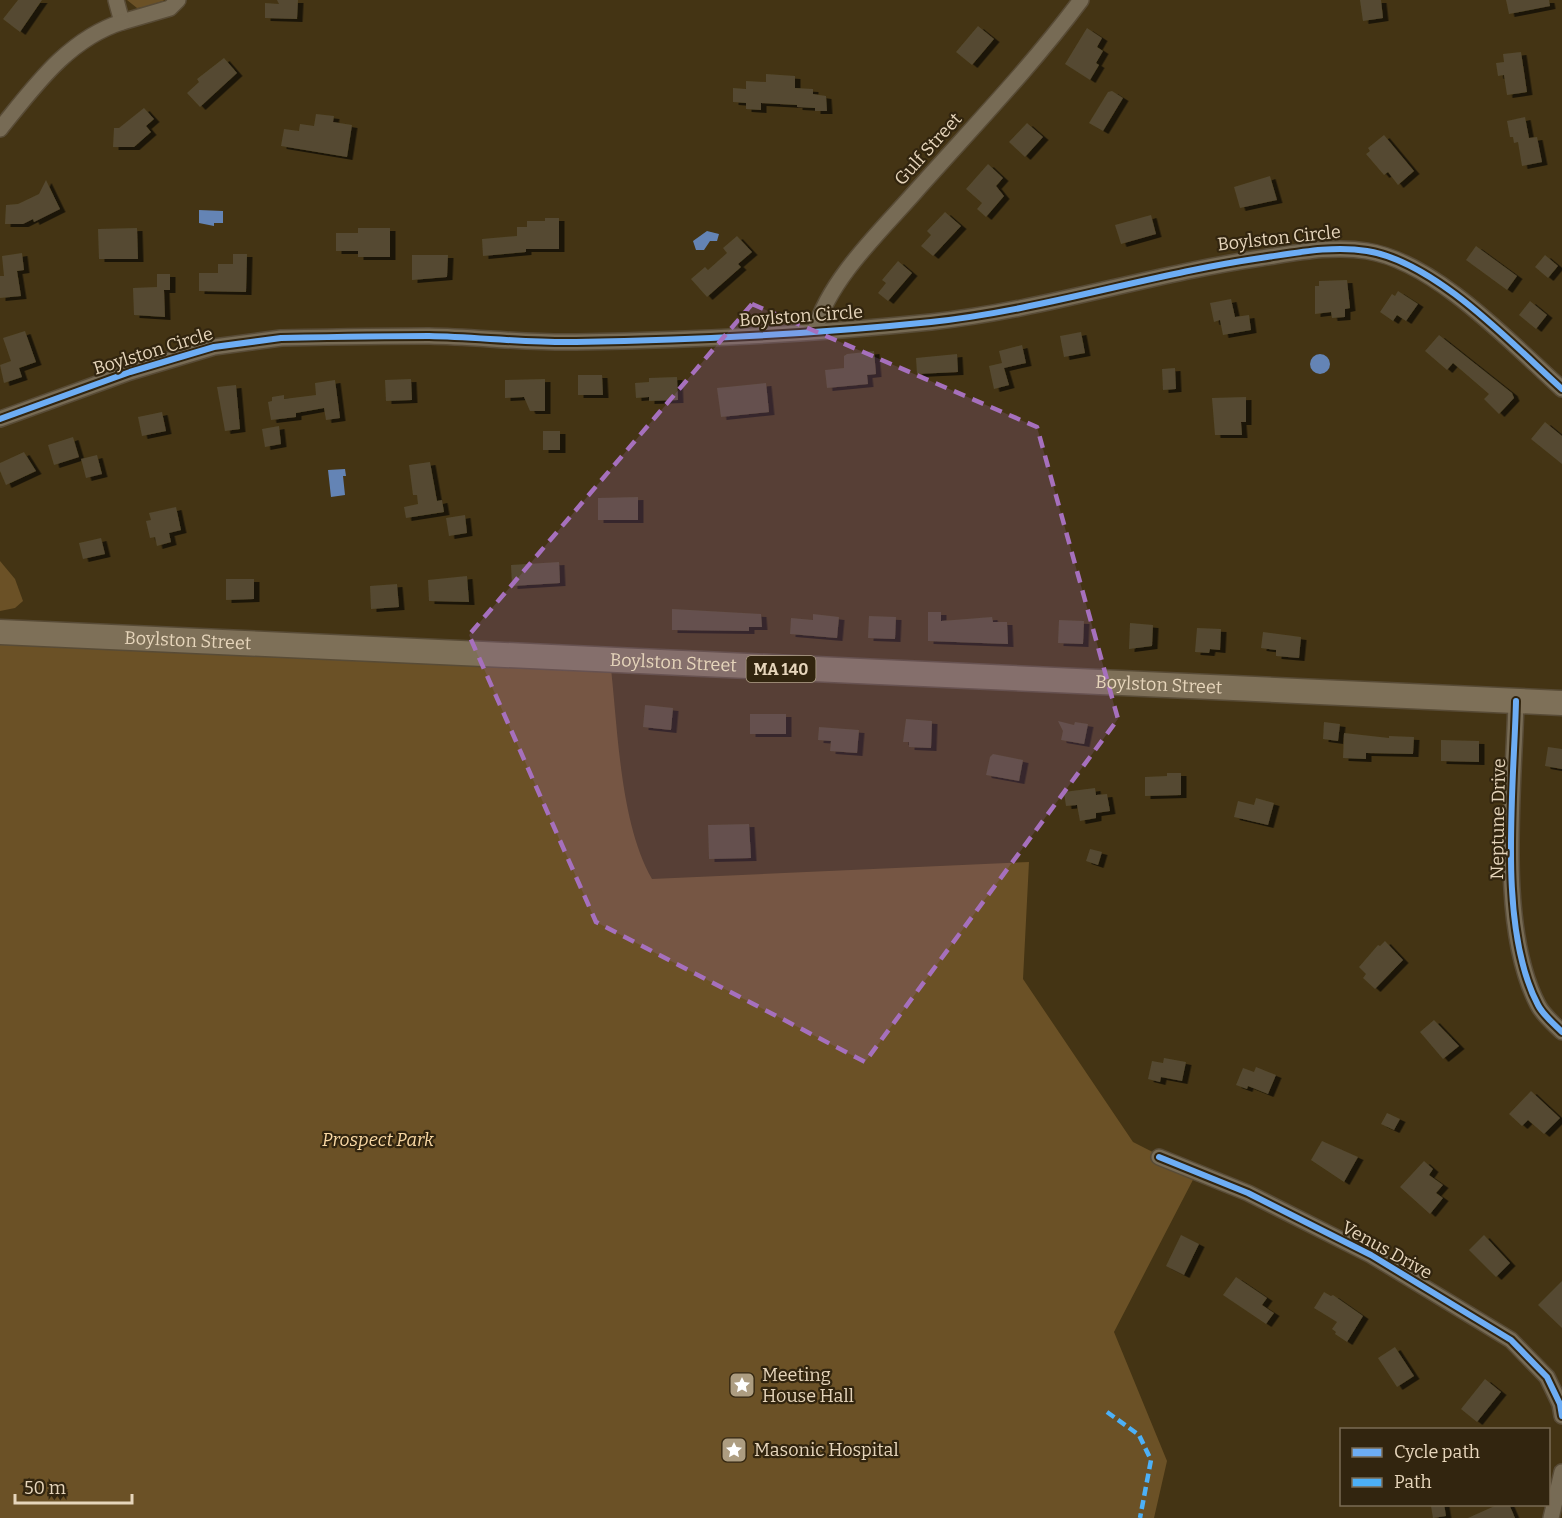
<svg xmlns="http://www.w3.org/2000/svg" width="1562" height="1518" font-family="Bitter,serif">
  <defs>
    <filter id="shadow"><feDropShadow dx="5.5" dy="3" stdDeviation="0" flood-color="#0009"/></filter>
  </defs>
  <rect width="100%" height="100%" fill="#443414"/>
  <!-- green -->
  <g fill="#6b5126">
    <polygon points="127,0 165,0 147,7 137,8"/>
    <polygon points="0,561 15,579 23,601 15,608 0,611"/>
    <path d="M0 632 610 660C618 726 619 821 652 879L1029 862 1023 979 1133 1142 1196 1174 1114 1332 1167 1461 1154 1518H0Z"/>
  </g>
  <!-- water -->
  <g fill="#6484b5">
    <polygon points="199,210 223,211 223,223 214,223 214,226 199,223"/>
    <polygon points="707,231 719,234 717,241 710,241 704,250 696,250 693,241"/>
    <circle cx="1320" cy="364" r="10"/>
    <polygon points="345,469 346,476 343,476 345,495 331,497 328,470"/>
  </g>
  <!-- building -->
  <g fill="#554a30" filter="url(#shadow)">
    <polygon points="18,0 42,0 20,32 3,19"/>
    <polygon points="277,0 298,0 297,19 265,18 265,3 279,4"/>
    <polygon points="1360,0 1381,0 1383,18 1363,21"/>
    <polygon points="1506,0 1549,0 1550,6 1509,14"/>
    <polygon points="978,26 994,39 972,65 956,52"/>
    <polygon points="1087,28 1102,38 1097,47 1103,51 1096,63 1099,65 1090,80 1065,64"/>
    <polygon points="1521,52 1527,92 1507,95 1504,75 1498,76 1496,63 1504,62 1503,54"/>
    <polygon points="224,58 237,73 200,107 187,93 199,82 197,79"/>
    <polygon points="766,74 795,76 795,88 813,89 813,94 826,96 827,111 815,111 815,108 797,107 797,105 761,103 761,110 746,109 746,103 733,102 733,88 746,89 746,81 766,82"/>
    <polygon points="1112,91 1123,98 1103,131 1089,123 1108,92"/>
    <polygon points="144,108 154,119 146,126 151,132 134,147 113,147 114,128 119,128"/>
    <polygon points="316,114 334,116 333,122 352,125 347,157 281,146 284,129 299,131 300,124 314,126"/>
    <polygon points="1525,117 1529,138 1537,137 1542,162 1522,166 1518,142 1514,143 1513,137 1510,137 1507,121"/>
    <polygon points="1027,123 1043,137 1025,157 1009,142"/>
    <polygon points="1384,135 1414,171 1398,185 1388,172 1384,175 1366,154 1370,151 1368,148"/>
    <polygon points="988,164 1003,178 996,186 1004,196 986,217 977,209 982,203 966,189"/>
    <polygon points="1270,176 1277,200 1240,208 1234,187"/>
    <polygon points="46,180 60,209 34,222 33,219 23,224 5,224 6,205 18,204 39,194"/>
    <polygon points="945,212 961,226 933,256 921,246 931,235 927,231"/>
    <polygon points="1151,215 1156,234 1121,244 1115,225"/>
    <polygon points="545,218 559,218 559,249 526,249 526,252 483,256 482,239 517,236 517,227 527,227 527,221 545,221"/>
    <polygon points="137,228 138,259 99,259 98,229"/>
    <polygon points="358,228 390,228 390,257 358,257 358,251 336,251 336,233 358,233"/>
    <polygon points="737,236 752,252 738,264 741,267 707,297 691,279 705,267 708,270 727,253 723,248"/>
    <polygon points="1476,246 1517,276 1507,290 1466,260"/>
    <polygon points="22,253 24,270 17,271 21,296 0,298 0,276 4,276 2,256"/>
    <polygon points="233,254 247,254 246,292 199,291 199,273 218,273 218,264 233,264"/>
    <polygon points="412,255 448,255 447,277 412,280"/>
    <polygon points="1545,255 1558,266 1548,278 1535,267"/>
    <polygon points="898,261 912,273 888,301 878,293 886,283 882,280"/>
    <polygon points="157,274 170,274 170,290 164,290 165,317 134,315 133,288 157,287"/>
    <polygon points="1347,280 1350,308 1345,309 1345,317 1332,318 1331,312 1315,314 1315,286 1319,286 1319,281"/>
    <polygon points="1398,291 1418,304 1406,321 1397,315 1393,321 1380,312 1392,294 1395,296"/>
    <polygon points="1231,299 1235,317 1249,315 1251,330 1223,335 1220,320 1214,322 1210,303"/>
    <polygon points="1530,301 1547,315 1536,329 1519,315"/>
    <polygon points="25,331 36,362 19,368 22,377 4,383 0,365 11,361 3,338"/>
    <polygon points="1081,332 1085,353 1064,357 1060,336"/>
    <polygon points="1439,335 1512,393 1514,398 1499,414 1484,399 1489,394 1453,363 1447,370 1425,351"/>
    <polygon points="1022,345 1026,363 1004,368 1009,385 994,389 989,366 1002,363 999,351"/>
    <polygon points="874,351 876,374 867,375 868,384 827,388 825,370 844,368 844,356 847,354"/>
    <polygon points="957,354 958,372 917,374 916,358"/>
    <polygon points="1175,368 1176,389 1163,390 1162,369"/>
    <polygon points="578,375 602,375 603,395 578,395"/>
    <polygon points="677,377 678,400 649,401 649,397 636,398 635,383 649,382 649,378"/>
    <polygon points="411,379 412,400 386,401 385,380"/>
    <polygon points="545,379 545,411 530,411 524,397 505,398 505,380"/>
    <polygon points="335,380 340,418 326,420 324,408 296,413 296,417 271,420 268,402 272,401 272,397 284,395 284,399 316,395 315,383"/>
    <polygon points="766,383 769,412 721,417 717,388"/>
    <polygon points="236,385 240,429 225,431 217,387"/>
    <polygon points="1246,397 1246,422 1241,422 1242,435 1215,435 1212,398"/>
    <polygon points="162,412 166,431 142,436 138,417"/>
    <polygon points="1545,422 1562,436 1562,464 1531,439"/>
    <polygon points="279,426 281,444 265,447 262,429"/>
    <rect x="543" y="431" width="17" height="19"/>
    <polygon points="73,437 79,457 54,465 48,445"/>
    <polygon points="24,452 36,471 6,485 0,471 0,463"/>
    <polygon points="97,455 102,474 86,478 81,459"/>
    <polygon points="430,462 437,501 442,500 444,512 406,518 404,507 418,504 417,495 413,495 409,465"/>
    <polygon points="638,497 638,520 598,520 598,498"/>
    <polygon points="176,507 181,530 169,533 171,542 157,546 155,537 150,538 146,521 151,520 149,513"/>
    <polygon points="465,515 467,533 449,536 446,518"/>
    <polygon points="101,538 105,554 83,559 79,543"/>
    <polygon points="559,562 560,583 512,586 511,565"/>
    <polygon points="467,576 469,602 429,601 428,580"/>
    <polygon points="226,579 254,579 254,599 226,600"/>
    <polygon points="397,584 399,607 371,609 370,586"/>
    <polygon points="672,609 761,614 762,627 749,627 749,631 672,630"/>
    <polygon points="928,612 941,612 941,621 992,617 993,622 1007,622 1008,644 928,641"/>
    <polygon points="813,614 839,617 837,638 790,634 791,618 813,620"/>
    <polygon points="869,616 896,617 895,639 868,638"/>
    <polygon points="1059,620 1084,621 1083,644 1058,643"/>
    <polygon points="1130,623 1153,625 1152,646 1129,649"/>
    <polygon points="1197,628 1221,629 1220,650 1210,649 1209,653 1195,652"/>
    <polygon points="1263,632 1301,637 1299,658 1276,656 1276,650 1261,648"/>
    <polygon points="645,705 673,708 671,730 643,727"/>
    <rect x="750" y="714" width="36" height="20"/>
    <polygon points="906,719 932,721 931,748 909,747 909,742 903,742"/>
    <polygon points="1058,721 1074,725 1075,722 1088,724 1084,744 1061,740 1063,731"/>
    <polygon points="1324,722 1340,724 1338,741 1323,739"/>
    <polygon points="819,727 859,730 857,753 830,751 831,741 818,740"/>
    <polygon points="1344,733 1389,738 1389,736 1414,737 1413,754 1366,753 1366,759 1343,758"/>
    <polygon points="1441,740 1479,741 1479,762 1441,761"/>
    <polygon points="1548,747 1562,749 1562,769 1545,766"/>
    <polygon points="993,754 1023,760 1019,781 986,775 990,757"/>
    <polygon points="1167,773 1181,773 1181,795 1145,796 1145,777 1167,776"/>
    <polygon points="1095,788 1096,795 1107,794 1110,811 1096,813 1096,818 1080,821 1077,805 1066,806 1064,792"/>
    <polygon points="1256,798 1274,803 1268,825 1234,817 1238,801 1254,805"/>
    <polygon points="749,824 751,858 709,859 708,825"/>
    <polygon points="1090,849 1102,852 1098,865 1086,861"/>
    <polygon points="1385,941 1403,960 1375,989 1363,978 1366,974 1359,967 1378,945 1380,946"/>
    <polygon points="1434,1020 1459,1046 1443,1059 1420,1032"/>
    <polygon points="1164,1058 1186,1062 1182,1081 1161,1077 1160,1082 1148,1079 1152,1061 1163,1063"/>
    <polygon points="1256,1067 1276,1075 1268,1094 1248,1086 1247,1089 1236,1085 1243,1068 1254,1072"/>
    <polygon points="1531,1091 1560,1118 1544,1134 1528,1120 1522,1126 1509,1114"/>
    <polygon points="1387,1113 1400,1119 1394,1130 1381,1124"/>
    <polygon points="1322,1141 1358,1157 1344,1182 1311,1160"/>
    <polygon points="1424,1161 1433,1169 1429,1175 1443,1185 1436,1193 1443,1198 1430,1214 1400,1187"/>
    <polygon points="1181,1235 1199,1244 1184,1275 1166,1266"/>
    <polygon points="1484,1235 1510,1263 1496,1277 1469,1250"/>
    <polygon points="1236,1277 1267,1298 1262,1305 1274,1313 1266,1324 1223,1295"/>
    <polygon points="1562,1281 1562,1328 1538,1305"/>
    <polygon points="1324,1292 1331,1296 1333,1295 1363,1316 1347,1342 1335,1334 1336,1332 1332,1329 1337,1322 1314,1308"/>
    <polygon points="1395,1347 1414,1376 1397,1387 1378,1358"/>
    <polygon points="1485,1379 1501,1392 1477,1422 1461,1409"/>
    <polygon points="1437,1504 1444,1504 1446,1516 1433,1518 1431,1506"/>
    <polygon points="1499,1504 1509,1504 1515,1518 1468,1518"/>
  </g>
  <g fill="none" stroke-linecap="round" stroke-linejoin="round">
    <!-- minor casing -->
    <g stroke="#584b36" stroke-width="18">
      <g id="minor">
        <polyline points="116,0 122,22 170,8 178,0"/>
        <path d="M0 129C34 87 68 39 122 22"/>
        <path d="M815 330C830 278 881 231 916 191 972 128 1031 67 1081 0"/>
        <path d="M0 419 130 372 214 347 281 338C330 337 380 336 429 336 478 337 527 343 576 342 694 340 814 334 931 322 1043 310 1150 274 1261 258 1295 253 1333 245 1367 251 1436 262 1512 344 1562 389"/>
        <path d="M1516 701C1514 788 1497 927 1538 1005 1543 1015 1554 1024 1562 1032"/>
        <polyline points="1159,1157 1248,1193 1371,1255 1511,1340 1547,1377 1560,1404 1562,1416"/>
        <polyline points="1551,1518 1562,1472"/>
      </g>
    </g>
    <!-- primary casing -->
    <g stroke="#584b36" stroke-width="27">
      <g id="primary">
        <path id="s1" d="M0 632 1562 703"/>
      </g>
    </g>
    <!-- minor -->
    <use href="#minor" stroke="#776b55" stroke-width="15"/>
    <!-- primary -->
    <use href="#primary" stroke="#7e7058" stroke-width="24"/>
    <!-- quiet -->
    <polyline stroke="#4cb0f7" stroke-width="4.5" stroke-dasharray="9 4.5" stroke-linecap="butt" points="1107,1412 1139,1435 1151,1460 1140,1518"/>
    <!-- cycleway casing -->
    <g stroke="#32250f" stroke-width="10">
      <g id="cycleway">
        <path d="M0 419 130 372 214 347 281 338C330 337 380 336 429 336 478 337 527 343 576 342 694 340 814 334 931 322 1043 310 1150 274 1261 258 1295 253 1333 245 1367 251 1436 262 1512 344 1562 389"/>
        <path d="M1516 701C1514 788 1497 927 1538 1005 1543 1015 1554 1024 1562 1032"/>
        <polyline points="1159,1157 1248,1193 1371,1255 1511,1340 1547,1377 1560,1404 1562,1416"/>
      </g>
    </g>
    <!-- cycleway -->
    <use href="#cycleway" stroke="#6dadf4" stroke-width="6"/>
  </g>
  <!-- marked area -->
  <path fill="#a670bd" fill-opacity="0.2" stroke="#a670bd" stroke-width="4.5" stroke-dasharray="12 8" stroke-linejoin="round" d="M752 304 1037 427 1118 719 865 1062 596 922 469 635Z"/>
  <!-- icons -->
  <defs>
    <g id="sight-square" transform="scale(1.35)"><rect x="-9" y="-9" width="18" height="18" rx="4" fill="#ad9d81" stroke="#32250f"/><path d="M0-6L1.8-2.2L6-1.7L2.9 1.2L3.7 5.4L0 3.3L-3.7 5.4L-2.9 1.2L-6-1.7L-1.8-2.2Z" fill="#fff"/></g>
  </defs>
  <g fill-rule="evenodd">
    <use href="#sight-square" x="742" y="1385"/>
    <use href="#sight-square" x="734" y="1450"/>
  </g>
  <g text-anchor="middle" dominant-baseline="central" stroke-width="4.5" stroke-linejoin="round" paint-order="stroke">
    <!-- shield labels -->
    <rect fill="#32250f" stroke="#b0a087" stroke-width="1.5" x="746.5" y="656" width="69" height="26" rx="4.5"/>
    <g font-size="16" font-weight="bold" fill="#e6d5bb">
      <text x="781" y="669">MA 140</text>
    </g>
    <!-- street labels -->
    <g font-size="18" fill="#e6d5bb" stroke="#32250f">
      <text transform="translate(928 149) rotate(-48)">Gulf Street</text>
      <text transform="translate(1279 238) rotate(-6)">Boylston Circle</text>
      <text transform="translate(801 316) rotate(-4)">Boylston Circle</text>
      <text transform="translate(153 351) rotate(-17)">Boylston Circle</text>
      <text stroke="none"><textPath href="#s1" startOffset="188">Boylston Street</textPath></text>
      <text stroke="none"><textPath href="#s1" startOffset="674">Boylston Street</textPath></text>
      <text stroke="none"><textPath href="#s1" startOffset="1160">Boylston Street</textPath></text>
      <text transform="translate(1498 819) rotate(-89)">Neptune Drive</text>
      <text transform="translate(1387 1250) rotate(29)">Venus Drive</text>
    </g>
    <!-- park labels -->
    <g font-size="18" font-style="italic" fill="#fad9a5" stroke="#32250f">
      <text x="378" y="1140">Prospect Park</text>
    </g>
    <!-- poi labels -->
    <g font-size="18" fill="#e6d5bb" stroke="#32250f" text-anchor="start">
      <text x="762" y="1375">Meeting<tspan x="762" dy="21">House Hall</tspan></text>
      <text x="754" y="1450">Masonic Hospital</text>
    </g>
  </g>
  <!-- legend -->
  <rect x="1340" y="1428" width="210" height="78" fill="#32250f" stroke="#7a6b54" stroke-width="1.5"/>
  <rect x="1352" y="1448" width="30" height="9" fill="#6dadf4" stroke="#7a6b54" stroke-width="1.5"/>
  <text x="1394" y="1458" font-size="18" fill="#e6d5bb">Cycle path</text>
  <rect x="1352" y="1478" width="30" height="9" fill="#4cb0f7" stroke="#7a6b54" stroke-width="1.5"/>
  <text x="1394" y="1488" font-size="18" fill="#e6d5bb">Path</text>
  <!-- scale -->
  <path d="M15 1494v9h117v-9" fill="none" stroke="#e6d5bb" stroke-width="3"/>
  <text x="24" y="1494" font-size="18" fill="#e6d5bb" stroke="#32250f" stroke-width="4.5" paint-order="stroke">50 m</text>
</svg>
